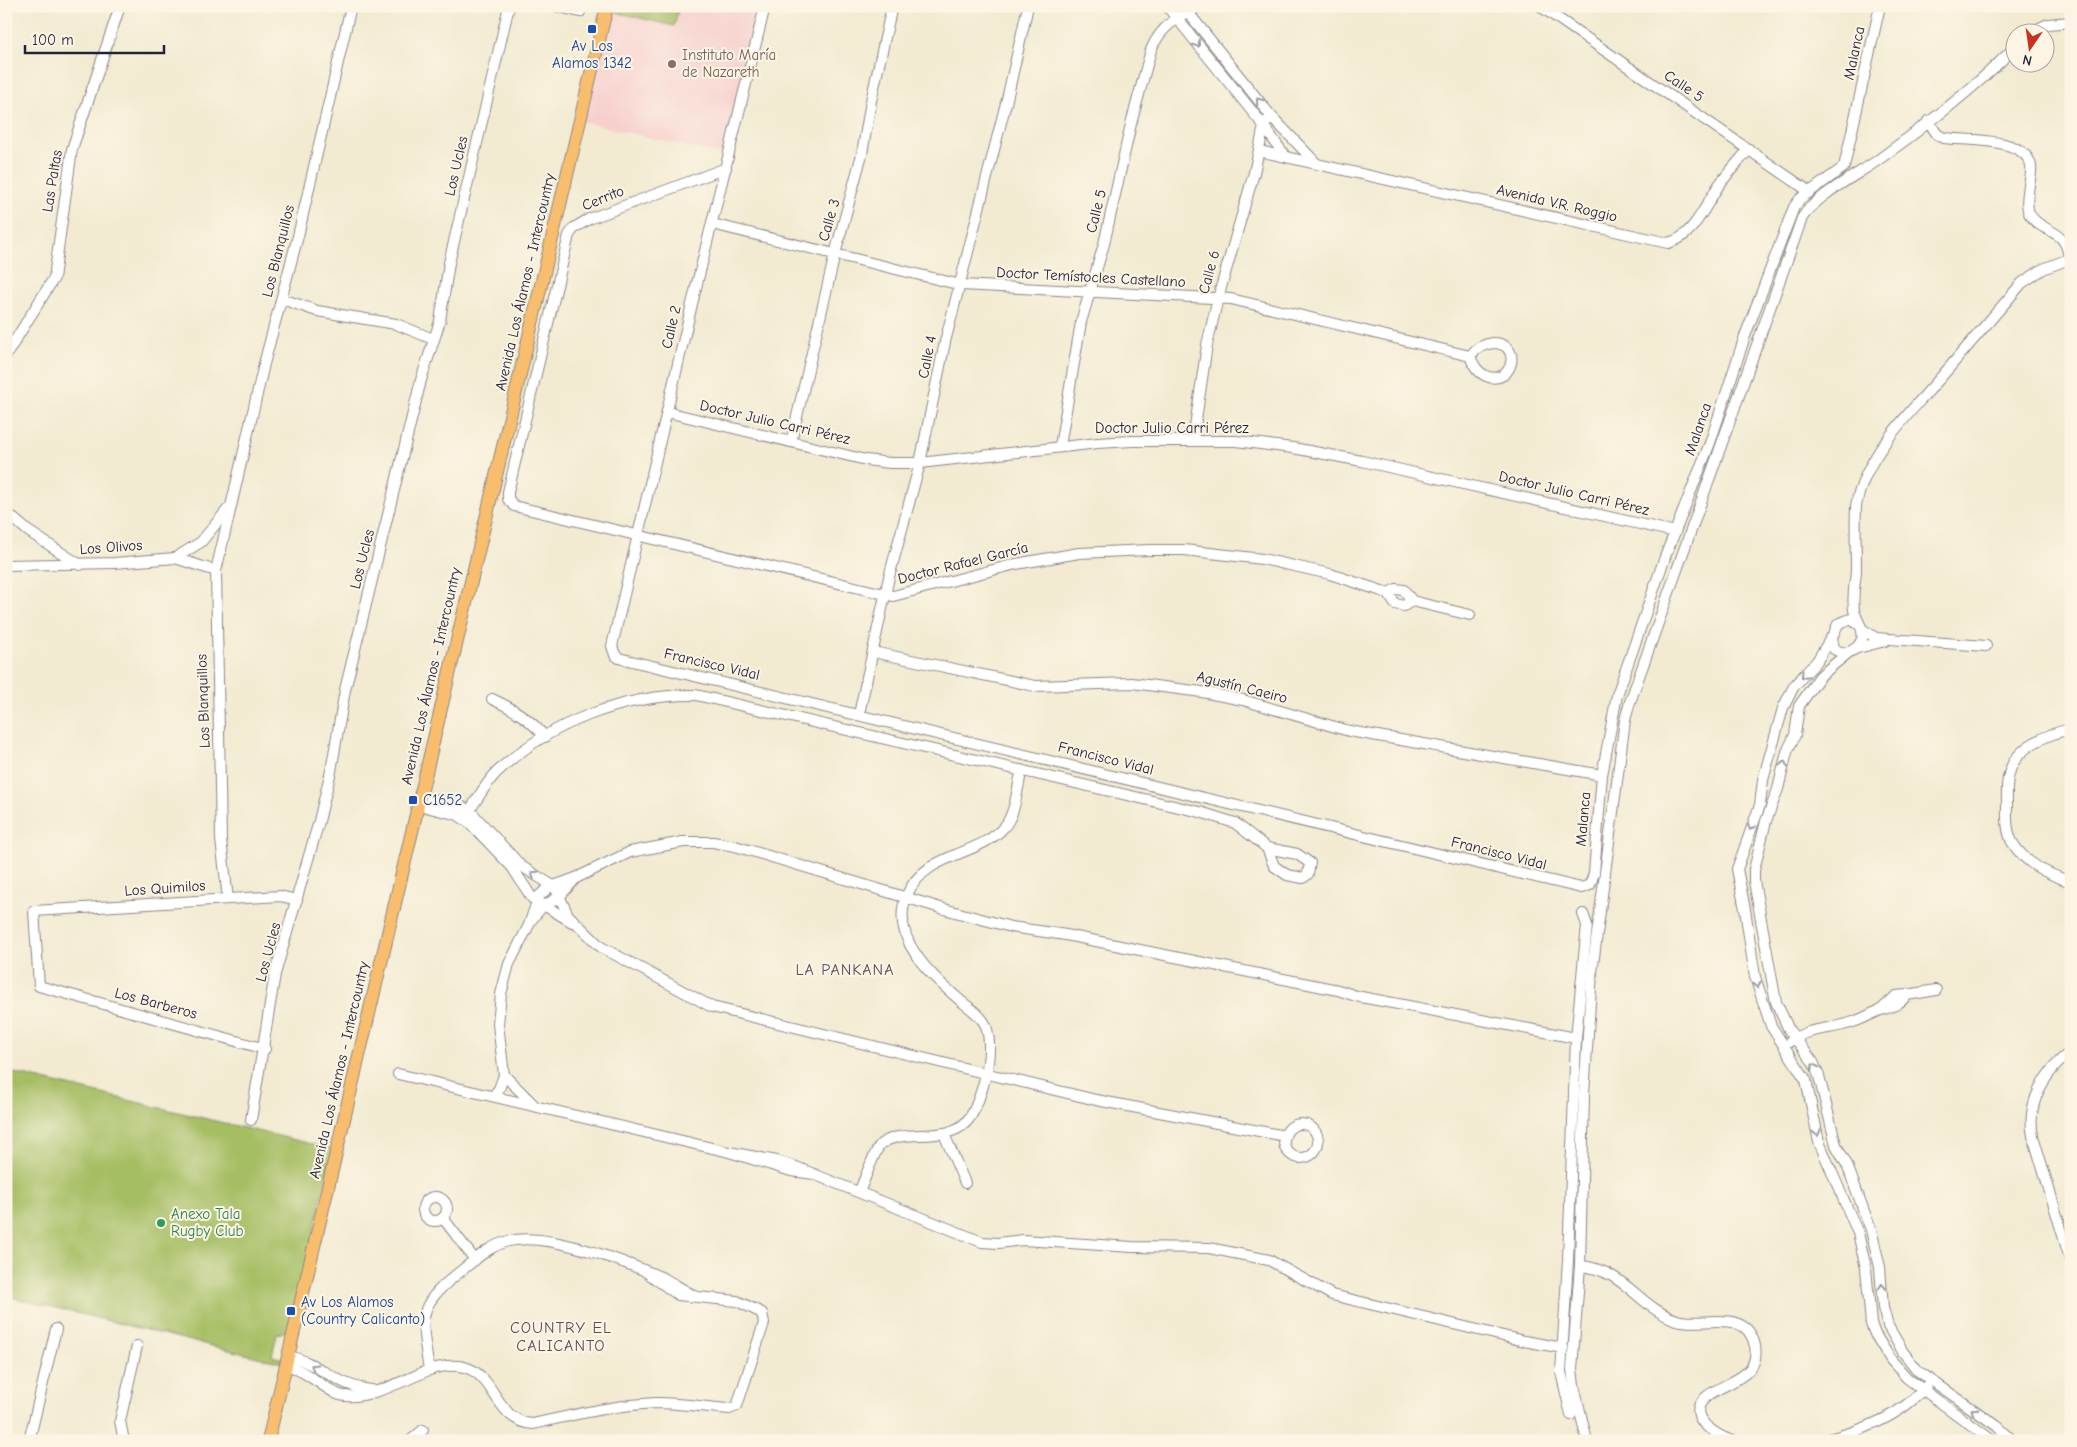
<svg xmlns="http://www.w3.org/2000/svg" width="2077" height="1447" font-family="'Comic Neue',sans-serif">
  <rect width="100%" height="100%" fill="#fcf5e5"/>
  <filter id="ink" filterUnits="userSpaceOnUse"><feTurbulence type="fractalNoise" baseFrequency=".02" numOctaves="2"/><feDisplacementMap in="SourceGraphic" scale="10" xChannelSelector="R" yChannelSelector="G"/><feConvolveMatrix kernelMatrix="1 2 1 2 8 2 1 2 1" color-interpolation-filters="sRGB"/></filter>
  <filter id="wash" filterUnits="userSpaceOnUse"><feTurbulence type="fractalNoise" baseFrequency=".0096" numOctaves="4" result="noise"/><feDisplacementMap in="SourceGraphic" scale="20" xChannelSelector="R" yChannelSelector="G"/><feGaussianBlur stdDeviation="1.12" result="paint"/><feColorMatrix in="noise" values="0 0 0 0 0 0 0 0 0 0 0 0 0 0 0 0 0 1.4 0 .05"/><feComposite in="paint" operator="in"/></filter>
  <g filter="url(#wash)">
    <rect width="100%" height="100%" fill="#f2ebd2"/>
    <!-- built -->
    <polygon fill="#f7d0ce" points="610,6 762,6 727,156 579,121"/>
    <!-- green -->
    <g fill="#a6be63" stroke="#64704f">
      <polygon points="616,6 679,6 674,26 615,12"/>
      <polygon points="6,1071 333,1149 291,1330 277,1334 272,1356 284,1359 282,1363 6,1296"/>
    </g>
  </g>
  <g filter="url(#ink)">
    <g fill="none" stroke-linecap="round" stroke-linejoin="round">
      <!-- minor casing -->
      <g stroke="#8a8686" stroke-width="12">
        <g id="minor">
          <polyline points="555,6 580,12"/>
          <polyline points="765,6 692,304 612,646 615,655 619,658 1581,888 1590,885 1594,873 1602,775 1617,695 1665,557 1710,443 1745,336 1794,207 1800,199 1844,167 1880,6"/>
          <polyline points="1167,6 1264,126 1285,156"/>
          <polyline points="1183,6 1271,116 1315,162"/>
          <polyline points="1540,6 1810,192"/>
          <polyline points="2031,32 2048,24 2071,22"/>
          <path d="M1259 151 1668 243C1693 238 1706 204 1719 185 1728 173 1739 161 1749 149"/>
          <polyline points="726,168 589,219 574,228 569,235 508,492 508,499 514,506 893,596 1016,564 1079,553 1150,550 1184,550 1262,559 1330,574 1388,593"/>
          <path d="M712 224 961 285 1231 299 1470 356C1473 365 1477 372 1486 376 1512 387 1524 343 1493 343 1484 344 1476 348 1470 356"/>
          <polyline points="282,299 317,311 396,324 433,339"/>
          <polyline points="6,355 54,278 72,149 120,6"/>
          <polyline points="667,412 866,460 890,463 920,463 1098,443 1132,441 1236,441 1293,448 1362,461 1675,532"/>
          <polyline points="1193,440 1207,345 1218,298 1254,173 1264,126 1271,116"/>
          <polyline points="791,442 835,254 862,154 871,101 892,6"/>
          <path d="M1060 446 1081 322 1104 244 1131 124 1151 50C1160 27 1178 16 1200 6"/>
          <polyline points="6,512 28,531 80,565"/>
          <polyline points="175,558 201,542 228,509"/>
          <polyline points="6,565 114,563 175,558 216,571"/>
          <polygon points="1396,589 1404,590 1412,601 1404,606 1395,604 1388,593"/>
          <polyline points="1412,601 1470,615"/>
          <path d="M1860 625 1850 619 1838 624 1832 638 1834 649C1845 656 1857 652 1862 639 1865 629 1856 620 1854 610 1852 597 1855 584 1856 571 1856 549 1855 528 1856 506 1865 455 1909 414 1942 376 1969 345 1995 314 2022 283L2043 269 2069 259C2067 227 2043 235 2030 215 2025 206 2028 194 2029 185 2030 179 2032 172 2031 166 2025 136 1966 141 1944 138L1937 134 1928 121"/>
          <polyline points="1862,629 1876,638 1986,646"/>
          <polyline points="1832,636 1817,661 1794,686 1783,708 1763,780 1760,805 1737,869 1745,909 1755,977 1771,1026 1806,1080 1819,1142 1858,1233 1866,1268 1871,1324 1875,1334 1891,1360 1907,1378 1993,1441"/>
          <polyline points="1854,649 1885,641"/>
          <polyline points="873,652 1035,686 1132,683 1202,692 1243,700 1349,731 1602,775"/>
          <polyline points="1848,653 1820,676 1799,706 1795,735 1787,752 1778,789 1766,821 1754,870 1754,881 1776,1002 1789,1030 1813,1062 1819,1076 1836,1145 1847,1165 1871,1230 1880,1267 1883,1308 1888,1326 1903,1352 1918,1371 1997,1426 2013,1441"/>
          <path d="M492 699C514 709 530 719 545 737"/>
          <polyline points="859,714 889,577 920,463 945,342 1007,99 1028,6"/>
          <path d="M2071 729C2047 734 2015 747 2009 774 2006 783 2007 794 2007 804 2007 817 2006 830 2012 842 2025 864 2048 874 2071 882"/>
          <polyline points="420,796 461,806 473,814 521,866 555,887 568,915 601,947 712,1007 1096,1100 1285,1136"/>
          <polyline points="418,805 458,815 470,823 512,867 532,898 572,922"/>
          <path d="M464 818C476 803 484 785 497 772 548 723 626 694 696 695L1200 812 1235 823 1267 848 1274 866 1287 875 1303 878 1308 874 1310 863 1297 854 1267 848"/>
          <polyline points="576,878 630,852 683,842 713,842 735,846 944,909 1011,927 1066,935 1338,990 1356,996 1576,1038 1568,1260 1561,1372 1571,1415"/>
          <polyline points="228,899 221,840 216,571 264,364 298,236 351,6"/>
          <polyline points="1907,995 1936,990"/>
          <polyline points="1576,1038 1587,925 1583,914"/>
          <path d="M1791 1041C1809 1027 1832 1030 1853 1022 1863 1019 1872 1013 1881 1010 1893 1006 1899 1005 1907 995L1896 996 1882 1009"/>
          <polyline points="265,1049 39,986 34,911 280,896 297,900"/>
          <path d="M2071 1051C2045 1072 2026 1102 2033 1136L2071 1262"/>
          <polyline points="398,1074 729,1152"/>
          <polyline points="504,1075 498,1024 501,994 509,964 529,925 539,896 548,888 576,878 560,896 541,908 532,919"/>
          <polyline points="493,1096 499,1089 504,1075 534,1105"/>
          <polyline points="251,1120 275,974 319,821 331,771 345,690 421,380 440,321 449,263 509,6"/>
          <circle cx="1301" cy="1141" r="17"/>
          <polyline points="944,1134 965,1183"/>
          <polyline points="814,1174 791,1171 729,1152 777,1161 796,1167 982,1242 998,1243 1023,1240 1132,1247 1209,1248 1269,1260 1332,1295 1524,1341 1563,1348"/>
          <path d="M859 1192C864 1182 875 1149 881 1144 908 1124 958 1151 975 1108 985 1085 994 1050 986 1026 982 1016 970 1008 962 1002 933 977 888 939 907 895 925 852 978 857 1004 827 1016 814 1017 787 1022 770"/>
          <circle cx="435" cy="1209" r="12"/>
          <polyline points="443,1218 475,1260"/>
          <path d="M1580 1266C1624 1269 1639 1308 1677 1320 1702 1328 1747 1306 1755 1346 1761 1380 1720 1382 1704 1399 1685 1418 1718 1436 1732 1441"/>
          <path d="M289 1356C320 1363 337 1387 372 1390"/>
          <path d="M287 1365C306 1371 320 1385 337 1394 360 1404 407 1379 429 1370 421 1316 415 1307 461 1271 475 1260 490 1245 509 1241 549 1232 625 1262 663 1278 673 1283 683 1290 693 1295"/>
          <path d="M429 1370C500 1347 485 1421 533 1424 573 1415 614 1405 656 1403 680 1403 705 1407 729 1409L737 1406 764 1323 762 1313 737 1301 678 1295 646 1272"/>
          <polyline points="6,1437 23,1441"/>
          <polyline points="29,1441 56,1329"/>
          <polyline points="124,1441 120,1421 137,1346"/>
          <polyline points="410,1441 423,1430"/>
          <path d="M1587 1441 1574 1386 1572 1369 1580 1266 1584 1094 1592 972 1625 720 1630 702 1802 218C1816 195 1856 176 1878 160 1925 126 1973 90 2014 48"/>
          <path d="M1820 1441C1858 1433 1902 1416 1926 1386"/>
        </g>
      </g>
      <!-- major casing -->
      <g stroke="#8a8686" stroke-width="14">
        <polyline id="major" points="268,1441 607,6"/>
      </g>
      <!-- minor -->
      <use href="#minor" stroke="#fff" stroke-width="10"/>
      <!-- major -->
      <use href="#major" stroke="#f9be6d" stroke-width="12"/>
    </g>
    <!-- one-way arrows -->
    <defs><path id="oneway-chevron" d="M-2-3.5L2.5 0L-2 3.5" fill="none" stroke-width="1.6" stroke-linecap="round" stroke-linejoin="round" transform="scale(1.25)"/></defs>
    <g stroke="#9c9ca7">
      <use href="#oneway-chevron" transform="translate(1197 44) rotate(51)"/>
      <use href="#oneway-chevron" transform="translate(1259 101) rotate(-129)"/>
      <use href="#oneway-chevron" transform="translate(1804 675) rotate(134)"/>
      <use href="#oneway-chevron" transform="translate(1784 764) rotate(-78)"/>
      <use href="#oneway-chevron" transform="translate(1751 827) rotate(108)"/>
      <use href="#oneway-chevron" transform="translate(534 874) rotate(-147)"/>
      <use href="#oneway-chevron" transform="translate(1757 985) rotate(76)"/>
      <use href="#oneway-chevron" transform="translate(1814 1067) rotate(-117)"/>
      <use href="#oneway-chevron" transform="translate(1817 1133) rotate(77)"/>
      <use href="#oneway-chevron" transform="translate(1882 1287) rotate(-93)"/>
      <use href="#oneway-chevron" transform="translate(314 1367) rotate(-148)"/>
      <use href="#oneway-chevron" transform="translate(1974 1411) rotate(-145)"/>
    </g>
  </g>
  <!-- markers -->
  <g fill="#1a4fb4" stroke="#fcf5e5" stroke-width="2">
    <rect x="587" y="24" width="10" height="10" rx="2.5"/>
    <rect x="408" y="795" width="10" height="10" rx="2.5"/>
    <rect x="286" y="1306" width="10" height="10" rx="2.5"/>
  </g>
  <circle fill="#8d6e63" stroke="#fcf5e5" stroke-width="2" cx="672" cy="64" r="5"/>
  <circle fill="#2e9e5b" stroke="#fcf5e5" stroke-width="2" cx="161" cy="1223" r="5"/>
  <g text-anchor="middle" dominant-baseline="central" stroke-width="4" stroke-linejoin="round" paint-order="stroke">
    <!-- transit labels -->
    <g font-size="15" fill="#164399" stroke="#fcf5e5" text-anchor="start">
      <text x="592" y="46" text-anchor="middle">Av Los<tspan x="592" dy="17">Alamos 1342</tspan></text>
      <text x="423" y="800">C1652</text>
      <text x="301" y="1302">Av Los Alamos<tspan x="301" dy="17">(Country Calicanto)</tspan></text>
    </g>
    <!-- street labels -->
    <g font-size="15" fill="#22223b" stroke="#fcf5e5">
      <text transform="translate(1854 53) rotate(-78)">Malanca</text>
      <text transform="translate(1684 86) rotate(34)">Calle 5</text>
      <text transform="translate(456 166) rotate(-77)">Los Ucles</text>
      <text transform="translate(52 181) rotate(-81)">Las Paltas</text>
      <text transform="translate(603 198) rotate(-22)">Cerrito</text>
      <text transform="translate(1557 203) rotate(13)">Avenida V.R. Roggio</text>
      <text transform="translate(1096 211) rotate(-76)">Calle 5</text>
      <text transform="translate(829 220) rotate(-74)">Calle 3</text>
      <text transform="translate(278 251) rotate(-76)">Los Blanquillos</text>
      <text transform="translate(1209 272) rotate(-75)">Calle 6</text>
      <text transform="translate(1091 277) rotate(3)">Doctor Temístocles Castellano</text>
      <text transform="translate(525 282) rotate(-77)">Avenida Los Álamos - Intercountry</text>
      <text transform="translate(671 327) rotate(-77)">Calle 2</text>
      <text transform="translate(927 357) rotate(-79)">Calle 4</text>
      <text transform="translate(775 422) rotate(13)">Doctor Julio Carri Pérez</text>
      <text x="1172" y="428">Doctor Julio Carri Pérez</text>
      <text transform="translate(1698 429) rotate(-71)">Malanca</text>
      <text transform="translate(1574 493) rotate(13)">Doctor Julio Carri Pérez</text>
      <text transform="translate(111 547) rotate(-4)">Los Olivos</text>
      <text transform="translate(362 559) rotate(-76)">Los Ucles</text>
      <text transform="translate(963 563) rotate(-14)">Doctor Rafael García</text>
      <text transform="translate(712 664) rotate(13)">Francisco Vidal</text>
      <text transform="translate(431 676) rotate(-77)">Avenida Los Álamos - Intercountry</text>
      <text transform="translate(1242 687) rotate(14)">Agustín Caeiro</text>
      <text transform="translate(203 701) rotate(-92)">Los Blanquillos</text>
      <text transform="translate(1106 758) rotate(14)">Francisco Vidal</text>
      <text transform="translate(1583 819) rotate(-85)">Malanca</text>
      <text transform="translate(1499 853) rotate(14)">Francisco Vidal</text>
      <text transform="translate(165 888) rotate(-4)">Los Quimilos</text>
      <text transform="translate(268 952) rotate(-75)">Los Ucles</text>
      <text transform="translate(156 1003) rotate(15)">Los Barberos</text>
      <text transform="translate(339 1070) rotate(-77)">Avenida Los Álamos - Intercountry</text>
    </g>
    <!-- education labels -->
    <g font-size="15" fill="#785e54" stroke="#fcf5e5" text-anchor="start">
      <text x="682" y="55">Instituto María<tspan x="682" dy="17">de Nazareth</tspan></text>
    </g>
    <!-- leisure labels -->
    <g font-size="15" fill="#27864d" stroke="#fcf5e5" text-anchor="start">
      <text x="171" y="1214">Anexo Tala<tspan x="171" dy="17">Rugby Club</tspan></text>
    </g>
    <!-- neighbourhood labels -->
    <g font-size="16" letter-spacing="1" fill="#624a5a" stroke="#fcf5e5">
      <text x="845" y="970">LA PANKANA</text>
      <text x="561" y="1328">COUNTRY EL<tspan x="561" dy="18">CALICANTO</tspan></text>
    </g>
  </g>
  <!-- margin -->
  <rect width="2077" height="1447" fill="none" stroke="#fcf5e5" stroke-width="25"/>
  <!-- north arrow -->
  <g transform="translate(2030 48) rotate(193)"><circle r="24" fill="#fcf5e5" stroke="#a5a1a1"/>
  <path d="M0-4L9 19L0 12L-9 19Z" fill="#c8321e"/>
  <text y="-8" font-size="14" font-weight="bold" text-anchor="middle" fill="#22223b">N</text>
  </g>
  <!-- scale -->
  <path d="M25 45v8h139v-8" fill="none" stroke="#22223b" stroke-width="2.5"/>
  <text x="32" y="45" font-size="15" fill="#22223b" stroke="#fcf5e5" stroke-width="4" paint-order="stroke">100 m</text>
</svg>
